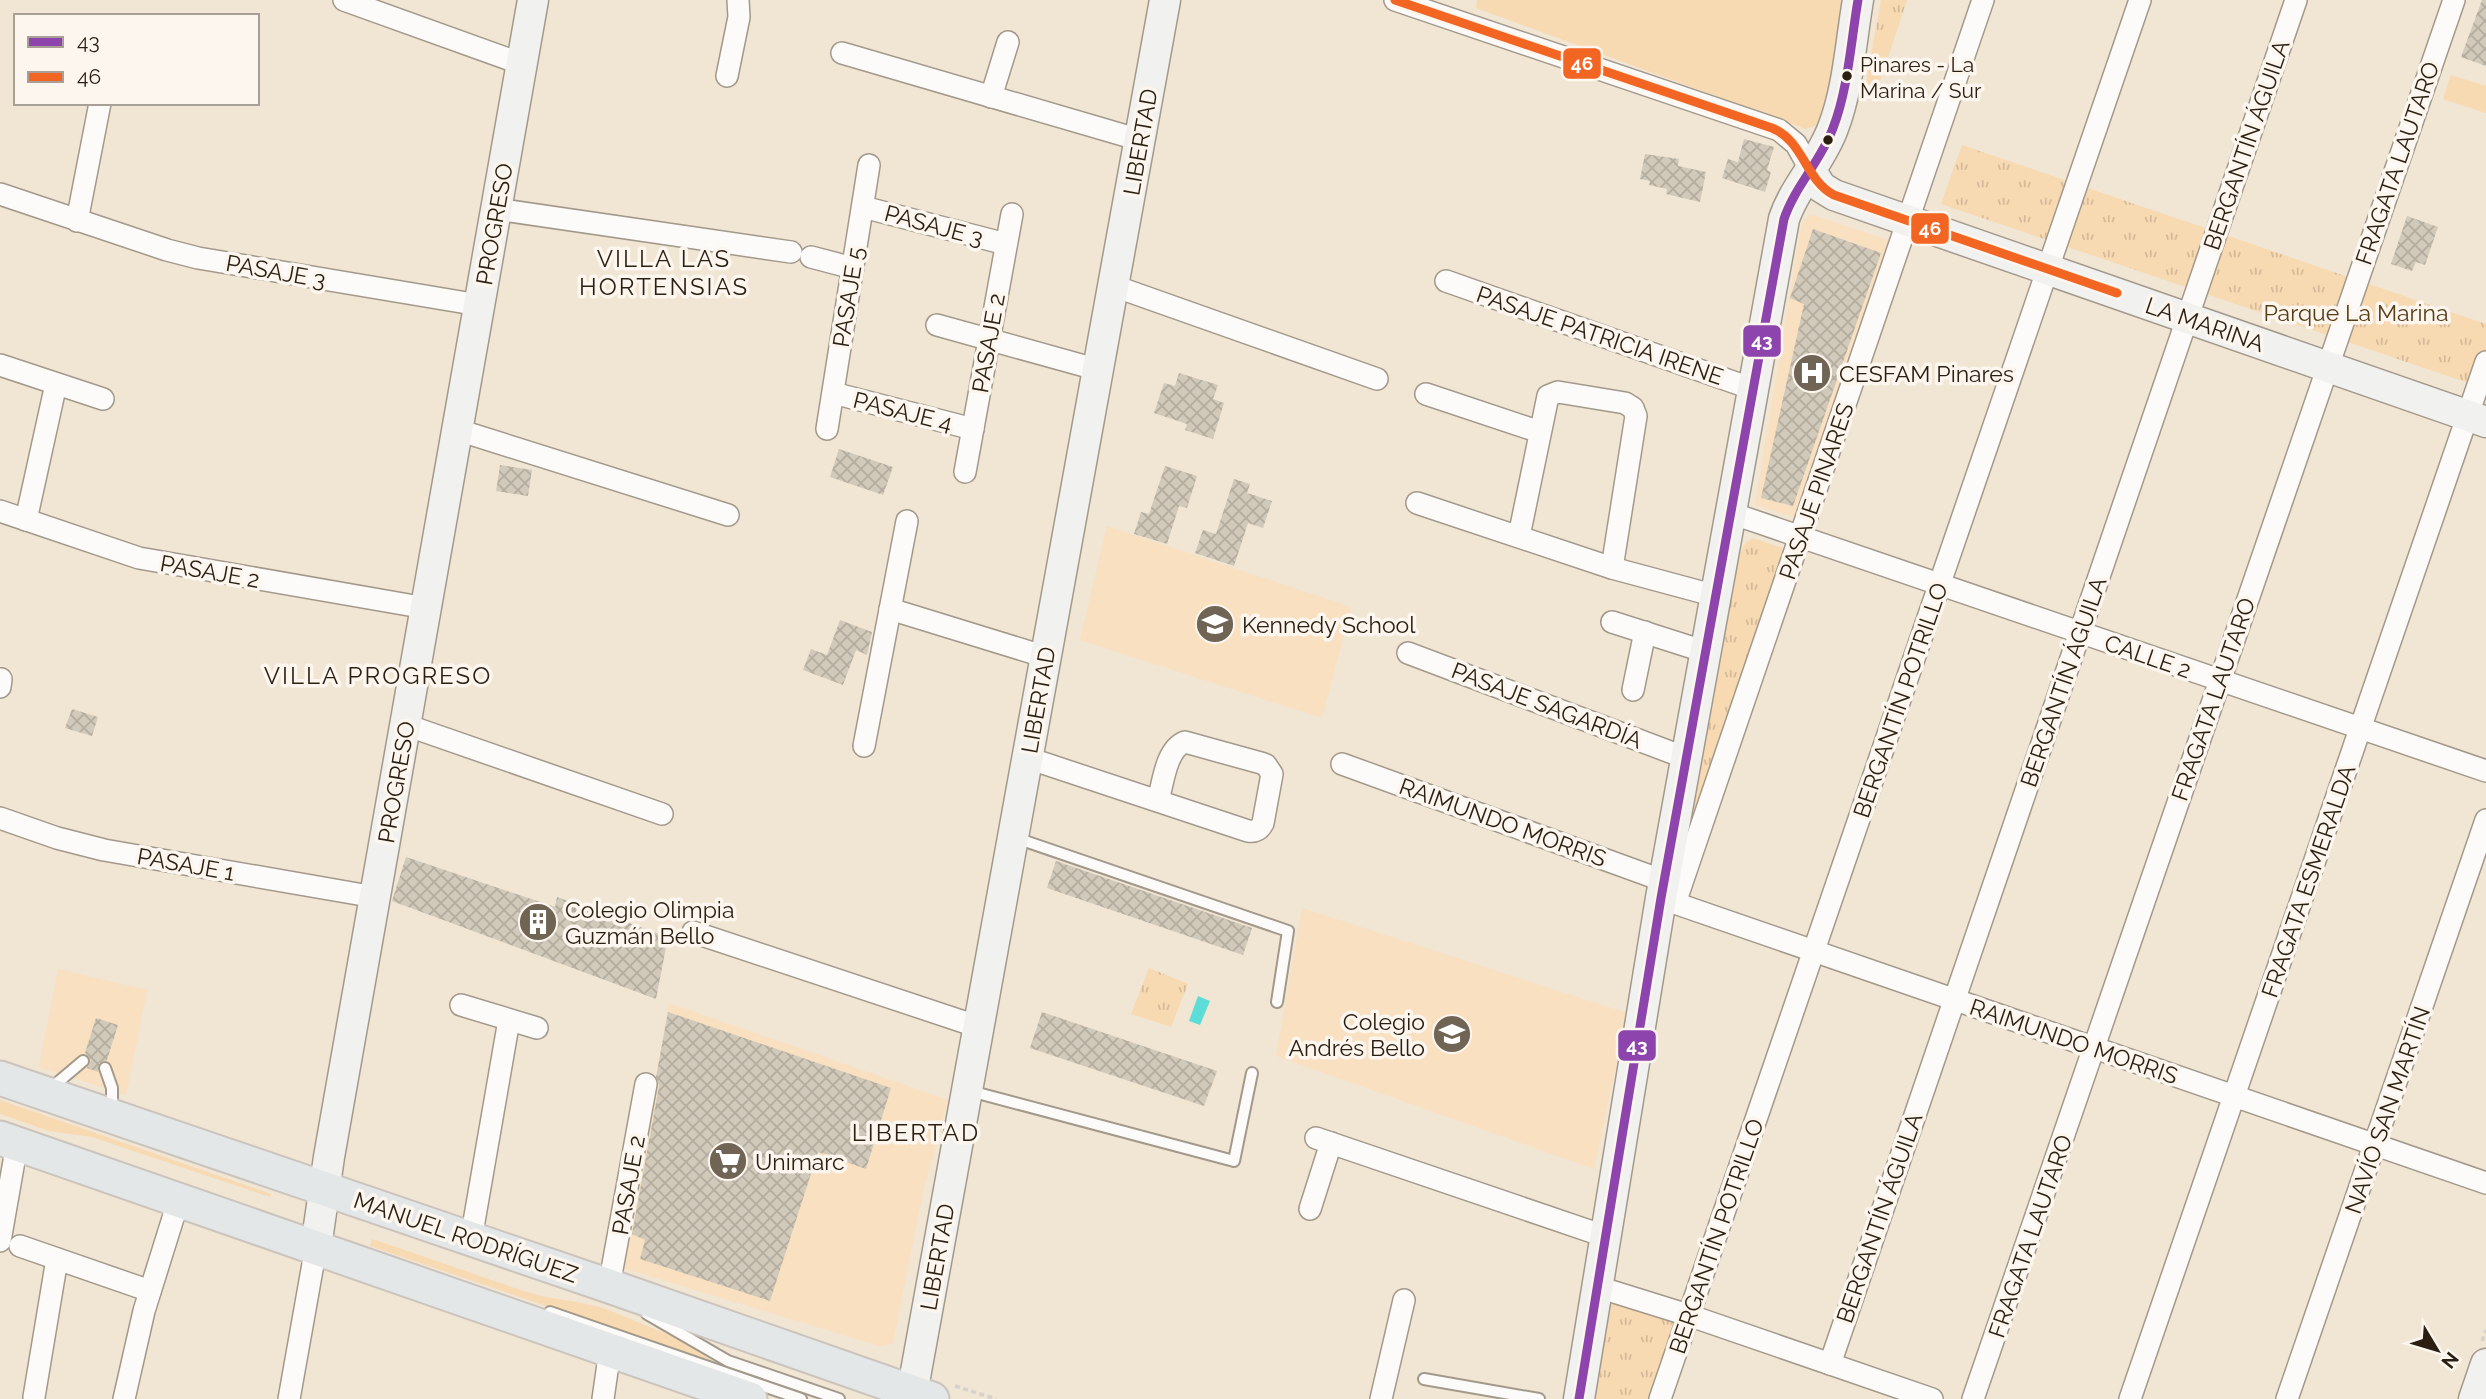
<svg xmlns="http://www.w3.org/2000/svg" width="2486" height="1399" font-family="Raleway,sans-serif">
  <defs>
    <pattern id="park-tufts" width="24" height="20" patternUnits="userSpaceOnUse" patternTransform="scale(1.75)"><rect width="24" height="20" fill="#f7d9b2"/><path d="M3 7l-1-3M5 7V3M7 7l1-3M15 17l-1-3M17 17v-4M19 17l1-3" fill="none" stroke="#d4ba98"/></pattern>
    <pattern id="building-cross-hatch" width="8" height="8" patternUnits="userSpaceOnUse" patternTransform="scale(1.75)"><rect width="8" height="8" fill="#d1caba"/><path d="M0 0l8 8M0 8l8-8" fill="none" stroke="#b4ad9f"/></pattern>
  </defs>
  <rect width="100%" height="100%" fill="#f1e5d4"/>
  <!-- built -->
  <g fill="#f8e0c0">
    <polygon points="1810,214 1894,242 1797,518 1755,505 1802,222"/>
    <polygon points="1107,526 1351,607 1322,718 1080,640"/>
    <polygon points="1302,908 1627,1013 1594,1169 1276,1056"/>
    <polygon points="58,969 147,990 126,1095 39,1067"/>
    <polygon points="669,1003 948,1100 924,1187 893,1343 879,1346 623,1268"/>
  </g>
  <!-- grass -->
  <g fill="#f7d9b2">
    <polygon points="1477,0 1846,0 1823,123 1806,129 1476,8"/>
    <polygon points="2451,75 2486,86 2486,113 2443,99"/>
    <polygon points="0,1100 271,1194 270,1197 92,1137 49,1131 0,1114"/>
    <path d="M372 1239C424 1256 475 1275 527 1292 553 1300 581 1301 606 1309L679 1339 717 1364 370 1246Z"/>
  </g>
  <!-- park -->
  <g fill="url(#park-tufts)">
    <polygon points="1881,0 1907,0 1876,93 1865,89"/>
    <polygon points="1962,145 2486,324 2486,389 1941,204"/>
    <polygon points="1753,538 1789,550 1686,851 1739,557 1745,543"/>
    <polygon points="1149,968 1188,984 1171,1027 1131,1014"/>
    <polygon points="1613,1296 1674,1320 1677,1324 1653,1399 1594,1399"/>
  </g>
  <!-- water -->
  <polygon fill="#5cddd8" points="1198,996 1210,1001 1200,1025 1189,1021"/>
  <!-- building -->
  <g fill="url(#building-cross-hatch)">
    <polygon points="2482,0 2486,0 2486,66 2461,57"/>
    <polygon points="1744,139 1774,147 1767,170 1771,172 1765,192 1722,178 1728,159 1738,162"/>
    <polygon points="1645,154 1679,159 1678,166 1706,172 1700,202 1666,194 1667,189 1649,185 1650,181 1640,179"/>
    <polygon points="2407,216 2438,227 2425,265 2416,262 2412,271 2391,264"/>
    <polygon points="1813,229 1881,253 1793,506 1761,498 1804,304 1790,298"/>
    <polygon points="1179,373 1218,385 1213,399 1224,403 1213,439 1185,430 1187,424 1154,413 1164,383 1175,386"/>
    <polygon points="839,449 893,467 883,495 830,477"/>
    <polygon points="500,465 532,470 528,496 496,491"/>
    <polygon points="1165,466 1197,476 1187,508 1179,506 1167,544 1134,534 1141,512 1149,514"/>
    <polygon points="1234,479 1250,484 1247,493 1272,501 1263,528 1248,523 1234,566 1195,553 1203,530 1216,534"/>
    <polygon points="840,620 872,632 867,655 856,650 843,685 803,670 811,649 827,655"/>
    <polygon points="72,709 98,717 92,736 65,728"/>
    <polygon points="406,857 555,907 557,897 668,937 656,999 392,901"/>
    <polygon points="1056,861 1252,928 1243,955 1047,888"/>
    <polygon points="668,1012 891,1088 866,1169 818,1152 770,1301 640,1259 645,1240 632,1234 659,1086 656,1077"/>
    <polygon points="1042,1012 1217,1071 1204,1106 1030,1048"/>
    <polygon points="96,1018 118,1025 107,1060 99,1063 98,1072 87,1068 91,1060 85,1053"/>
  </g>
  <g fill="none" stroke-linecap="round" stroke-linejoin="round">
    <!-- lane casing -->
    <g stroke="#a3998b" stroke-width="14">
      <g id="lane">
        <polyline points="1016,838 1288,931 1277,1002"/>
        <polyline points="105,1068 112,1088 112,1110"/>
        <polyline points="51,1088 83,1061"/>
        <polyline points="970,1091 1234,1161 1252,1073"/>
        <polyline points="550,1312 801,1399"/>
        <polyline points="647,1314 728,1361 839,1399"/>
        <polyline points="1424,1379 1539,1399"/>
      </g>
    </g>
    <!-- street casing -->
    <g stroke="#a3998b" stroke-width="24">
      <g id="street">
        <polyline points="344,0 522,64"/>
        <polyline points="1395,0 1779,130 1796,144 1811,171"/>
        <polyline points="842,53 1140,140"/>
        <polyline points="727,76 739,17 738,0"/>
        <polyline points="991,97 1008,42"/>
        <polyline points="0,194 167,250 198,258 479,305"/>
        <polyline points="863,207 1006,244"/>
        <polyline points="496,209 791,252"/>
        <polyline points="77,221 100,103"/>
        <polyline points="811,257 853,268"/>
        <polyline points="1446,281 1753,389"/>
        <polyline points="1114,286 1377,379"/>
        <polyline points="937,325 1099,370"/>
        <polyline points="0,365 103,399"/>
        <polyline points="833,393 973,429"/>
        <polyline points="1426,394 1540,432"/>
        <polyline points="827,429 869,165"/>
        <polyline points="458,430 728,515"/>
        <polyline points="965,472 1012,214"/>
        <polyline points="1417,503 1612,568 1716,596"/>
        <polyline points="0,511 139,558 426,608"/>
        <polyline points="1731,513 2486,771"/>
        <polyline points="26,520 56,384"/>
        <polyline points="1519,536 1548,396 1558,392 1625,403 1633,408 1636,416 1612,568"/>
        <polyline points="890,609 1046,657"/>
        <polyline points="1612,622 1706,652"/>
        <polyline points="1408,653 1686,758"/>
        <polyline points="0,687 1,679"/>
        <polyline points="1633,690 1645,632"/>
        <polyline points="406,725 662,814"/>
        <polyline points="864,746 907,521"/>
        <path d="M1028 758 1248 831C1256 832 1260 829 1263 823L1272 774 1266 765 1261 763 1185 742C1166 749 1163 783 1158 801"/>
        <polyline points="1342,764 1664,881"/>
        <polyline points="0,818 57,838 104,850 375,897"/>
        <polyline points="1663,899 2486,1183"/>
        <polyline points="1675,903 1983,0"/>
        <polyline points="693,932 979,1027"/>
        <polyline points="461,1005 537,1028"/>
        <polyline points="1316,1138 1607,1237"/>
        <polyline points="1310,1209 1331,1143"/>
        <polyline points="471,1239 509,1020"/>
        <polyline points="0,1241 17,1144"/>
        <polyline points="20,1246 150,1291"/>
        <polyline points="609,1286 646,1084"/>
        <polyline points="1598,1287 1688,1315 1932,1399"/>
        <polyline points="1830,1364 2296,0"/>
        <polyline points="34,1397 57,1259"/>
        <polyline points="124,1399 144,1311 179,1199"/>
        <polyline points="289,1399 316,1247"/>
        <polyline points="603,1399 610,1350"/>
        <polyline points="1381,1399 1404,1300"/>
        <polyline points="1660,1399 2140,0"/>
        <polyline points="1973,1399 2454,0"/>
        <polyline points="2130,1399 2486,362"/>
        <polyline points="2287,1399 2486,820"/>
      </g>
    </g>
    <!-- secondary casing -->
    <g stroke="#a3998b" stroke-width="33">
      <g id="secondary">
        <polyline points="1811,171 1821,187 1834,195 2486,422"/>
        <polyline points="316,1247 329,1157 533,0"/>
        <polyline points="911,1399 1165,0"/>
        <path d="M1579 1399 1661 898 1784 219C1795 186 1821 161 1833 128 1848 90 1851 41 1858 0"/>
        <polyline points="2474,1399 2486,1364"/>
      </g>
    </g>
    <!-- primary casing -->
    <g stroke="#cbc4bc" stroke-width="37">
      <g id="primary">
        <polyline points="0,1078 609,1286 932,1399"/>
        <polyline points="0,1138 750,1399"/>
      </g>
    </g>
    <!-- path -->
    <g stroke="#d5d1cc" stroke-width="3.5" stroke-dasharray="5 3.5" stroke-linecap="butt">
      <polyline points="2482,1341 2486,1330"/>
      <polyline points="955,1386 996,1399"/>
    </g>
    <!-- lane -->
    <use href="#lane" stroke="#fdfbf9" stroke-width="10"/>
    <!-- street -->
    <use href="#street" stroke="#fdfbf9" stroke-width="21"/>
    <!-- secondary -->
    <use href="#secondary" stroke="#f1f1f0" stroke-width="30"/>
    <!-- primary -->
    <use href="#primary" stroke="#e4e7e8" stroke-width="33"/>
    <!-- bus-1 casing -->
    <g stroke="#fcf6ef" stroke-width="14">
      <path id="bus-1" d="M1579 1399 1661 898 1784 219C1795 186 1821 161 1833 128 1848 90 1851 41 1858 0"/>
    </g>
    <!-- bus-2 casing -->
    <g stroke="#fcf6ef" stroke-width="14">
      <path id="bus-2" d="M1395 0 1772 128C1804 141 1805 180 1834 195L2117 293"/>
    </g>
    <!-- bus-1 -->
    <use href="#bus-1" stroke="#8e44ad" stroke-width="9"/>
    <!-- bus-2 -->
    <use href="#bus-2" stroke="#f26522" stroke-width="9"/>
  </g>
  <!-- icons -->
  <defs>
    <g id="hospital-disc" transform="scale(2.0125)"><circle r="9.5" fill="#706455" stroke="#fcf6ef"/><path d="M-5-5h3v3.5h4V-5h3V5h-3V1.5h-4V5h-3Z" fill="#fff"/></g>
    <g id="school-disc" transform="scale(2.0125)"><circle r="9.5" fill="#706455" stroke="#fcf6ef"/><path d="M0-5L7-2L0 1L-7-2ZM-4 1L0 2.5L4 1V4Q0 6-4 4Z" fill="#fff"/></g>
    <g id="building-disc" transform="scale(2.0125)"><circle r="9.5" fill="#706455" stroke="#fcf6ef"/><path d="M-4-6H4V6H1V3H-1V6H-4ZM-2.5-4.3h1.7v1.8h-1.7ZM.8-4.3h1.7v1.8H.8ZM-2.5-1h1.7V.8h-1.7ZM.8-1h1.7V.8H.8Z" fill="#fff"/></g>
    <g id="supermarket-disc" transform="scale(2.0125)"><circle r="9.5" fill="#706455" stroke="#fcf6ef"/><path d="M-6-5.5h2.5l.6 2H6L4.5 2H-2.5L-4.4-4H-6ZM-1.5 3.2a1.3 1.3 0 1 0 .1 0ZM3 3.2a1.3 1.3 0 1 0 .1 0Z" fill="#fff"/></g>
  </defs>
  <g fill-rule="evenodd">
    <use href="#hospital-disc" x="1812" y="373"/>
    <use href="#school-disc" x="1215" y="624"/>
    <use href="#building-disc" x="538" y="922"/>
    <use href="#school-disc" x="1452" y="1034"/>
    <use href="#supermarket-disc" x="728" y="1161"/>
  </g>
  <!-- markers -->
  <g fill="#2a1f11" stroke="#fcf6ef" stroke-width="2.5">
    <circle cx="1847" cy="76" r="6"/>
    <circle cx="1828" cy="140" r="6"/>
  </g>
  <g text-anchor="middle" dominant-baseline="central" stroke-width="7" stroke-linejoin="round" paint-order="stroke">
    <!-- bus labels -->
    <g font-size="21" fill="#2a1f11" stroke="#fcf6ef" text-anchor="start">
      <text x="1860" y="64">Pinares - La<tspan x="1860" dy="26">Marina / Sur</tspan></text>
    </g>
    <!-- street labels -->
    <g font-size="23" fill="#2a1f11" stroke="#fcf6ef">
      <text transform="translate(1140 142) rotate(-80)">LIBERTAD</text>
      <text transform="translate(2246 145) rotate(-71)">BERGANTÍN ÁGUILA</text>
      <text transform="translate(2397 163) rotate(-71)">FRAGATA LAUTARO</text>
      <text transform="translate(494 224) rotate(-80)">PROGRESO</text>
      <text transform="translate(934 225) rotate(15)">PASAJE 3</text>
      <text transform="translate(276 271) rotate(10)">PASAJE 3</text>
      <text transform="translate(848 297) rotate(-81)">PASAJE 5</text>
      <text transform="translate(2205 324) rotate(19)">LA MARINA</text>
      <text transform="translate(1600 335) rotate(19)">PASAJE PATRICIA IRENE</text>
      <text transform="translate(988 343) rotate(-80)">PASAJE 2</text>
      <text transform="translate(903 411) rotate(14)">PASAJE 4</text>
      <text transform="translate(1816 491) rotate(-71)">PASAJE PINARES</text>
      <text transform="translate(210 571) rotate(10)">PASAJE 2</text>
      <text transform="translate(2148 656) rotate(19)">CALLE 2</text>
      <text transform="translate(2063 682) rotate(-71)">BERGANTÍN ÁGUILA</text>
      <text transform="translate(2213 699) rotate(-71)">FRAGATA LAUTARO</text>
      <text transform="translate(1038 700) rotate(-80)">LIBERTAD</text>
      <text transform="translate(1900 700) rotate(-71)">BERGANTÍN POTRILLO</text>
      <text transform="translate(1547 705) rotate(21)">PASAJE SAGARDÍA</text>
      <text transform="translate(396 782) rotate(-80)">PROGRESO</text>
      <text transform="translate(1503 822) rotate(20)">RAIMUNDO MORRIS</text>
      <text transform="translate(186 864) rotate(10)">PASAJE 1</text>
      <text transform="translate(2308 881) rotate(-71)">FRAGATA ESMERALDA</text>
      <text transform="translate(2074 1041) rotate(19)">RAIMUNDO MORRIS</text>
      <text transform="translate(2387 1110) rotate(-71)">NAVÍO SAN MARTÍN</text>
      <text transform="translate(628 1185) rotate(-80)">PASAJE 2</text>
      <text transform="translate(1879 1218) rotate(-71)">BERGANTÍN ÁGUILA</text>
      <text transform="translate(1716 1236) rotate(-71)">BERGANTÍN POTRILLO</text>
      <text transform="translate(2030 1236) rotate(-71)">FRAGATA LAUTARO</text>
      <text transform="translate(466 1237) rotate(19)">MANUEL RODRÍGUEZ</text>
      <text transform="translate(937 1257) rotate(-80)">LIBERTAD</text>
    </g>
    <!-- park labels -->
    <g font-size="23" fill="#573d16" stroke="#fcf6ef">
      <text x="2356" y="312">Parque La Marina</text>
    </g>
    <!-- poi labels -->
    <g font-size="23" fill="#2a1f11" stroke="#fcf6ef" text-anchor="start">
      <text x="1839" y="373">CESFAM Pinares</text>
      <text x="1242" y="624">Kennedy School</text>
      <text x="565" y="909">Colegio Olimpia<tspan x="565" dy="26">Guzmán Bello</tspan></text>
      <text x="1425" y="1021" text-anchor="end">Colegio<tspan x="1425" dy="26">Andrés Bello</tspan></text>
      <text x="755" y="1161">Unimarc</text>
    </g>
    <!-- neighbourhood labels -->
    <g font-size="24" letter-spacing="2" fill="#2a1f11" stroke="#fcf6ef">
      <text x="664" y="258">VILLA LAS<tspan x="664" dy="28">HORTENSIAS</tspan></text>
      <text x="378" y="675">VILLA PROGRESO</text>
      <text x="916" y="1132">LIBERTAD</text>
    </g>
  </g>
  <g stroke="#fcf6ef" stroke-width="2.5">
    <rect x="1562" y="47" width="40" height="33" rx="7" fill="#f26522"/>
    <rect x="1910" y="212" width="40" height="33" rx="7" fill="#f26522"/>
    <rect x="1742" y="324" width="40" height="34" rx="7" fill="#8e44ad"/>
    <rect x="1617" y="1029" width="40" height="33" rx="7" fill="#8e44ad"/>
  </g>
  <g font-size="19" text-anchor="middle" font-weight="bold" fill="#fff">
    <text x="1582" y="70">46</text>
    <text x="1930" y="235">46</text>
    <text x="1762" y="347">43</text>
    <text x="1637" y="1052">43</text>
  </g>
  <!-- legend -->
  <rect x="14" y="14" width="245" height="91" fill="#fcf6ef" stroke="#a8a096" stroke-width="2"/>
  <rect x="28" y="37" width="35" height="10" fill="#8e44ad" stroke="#a8a096" stroke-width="2"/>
  <text x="77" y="49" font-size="21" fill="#2a1f11">43</text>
  <rect x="28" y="72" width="35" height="10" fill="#f26522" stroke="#a8a096" stroke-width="2"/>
  <text x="77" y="84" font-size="21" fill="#2a1f11">46</text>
  <!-- north arrow -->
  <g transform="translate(2437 1350) rotate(128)" stroke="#fcf6ef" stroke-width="5" paint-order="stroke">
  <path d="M0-5L12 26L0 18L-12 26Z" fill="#2a1f11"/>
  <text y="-10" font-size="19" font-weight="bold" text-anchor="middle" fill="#2a1f11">N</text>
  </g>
</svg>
